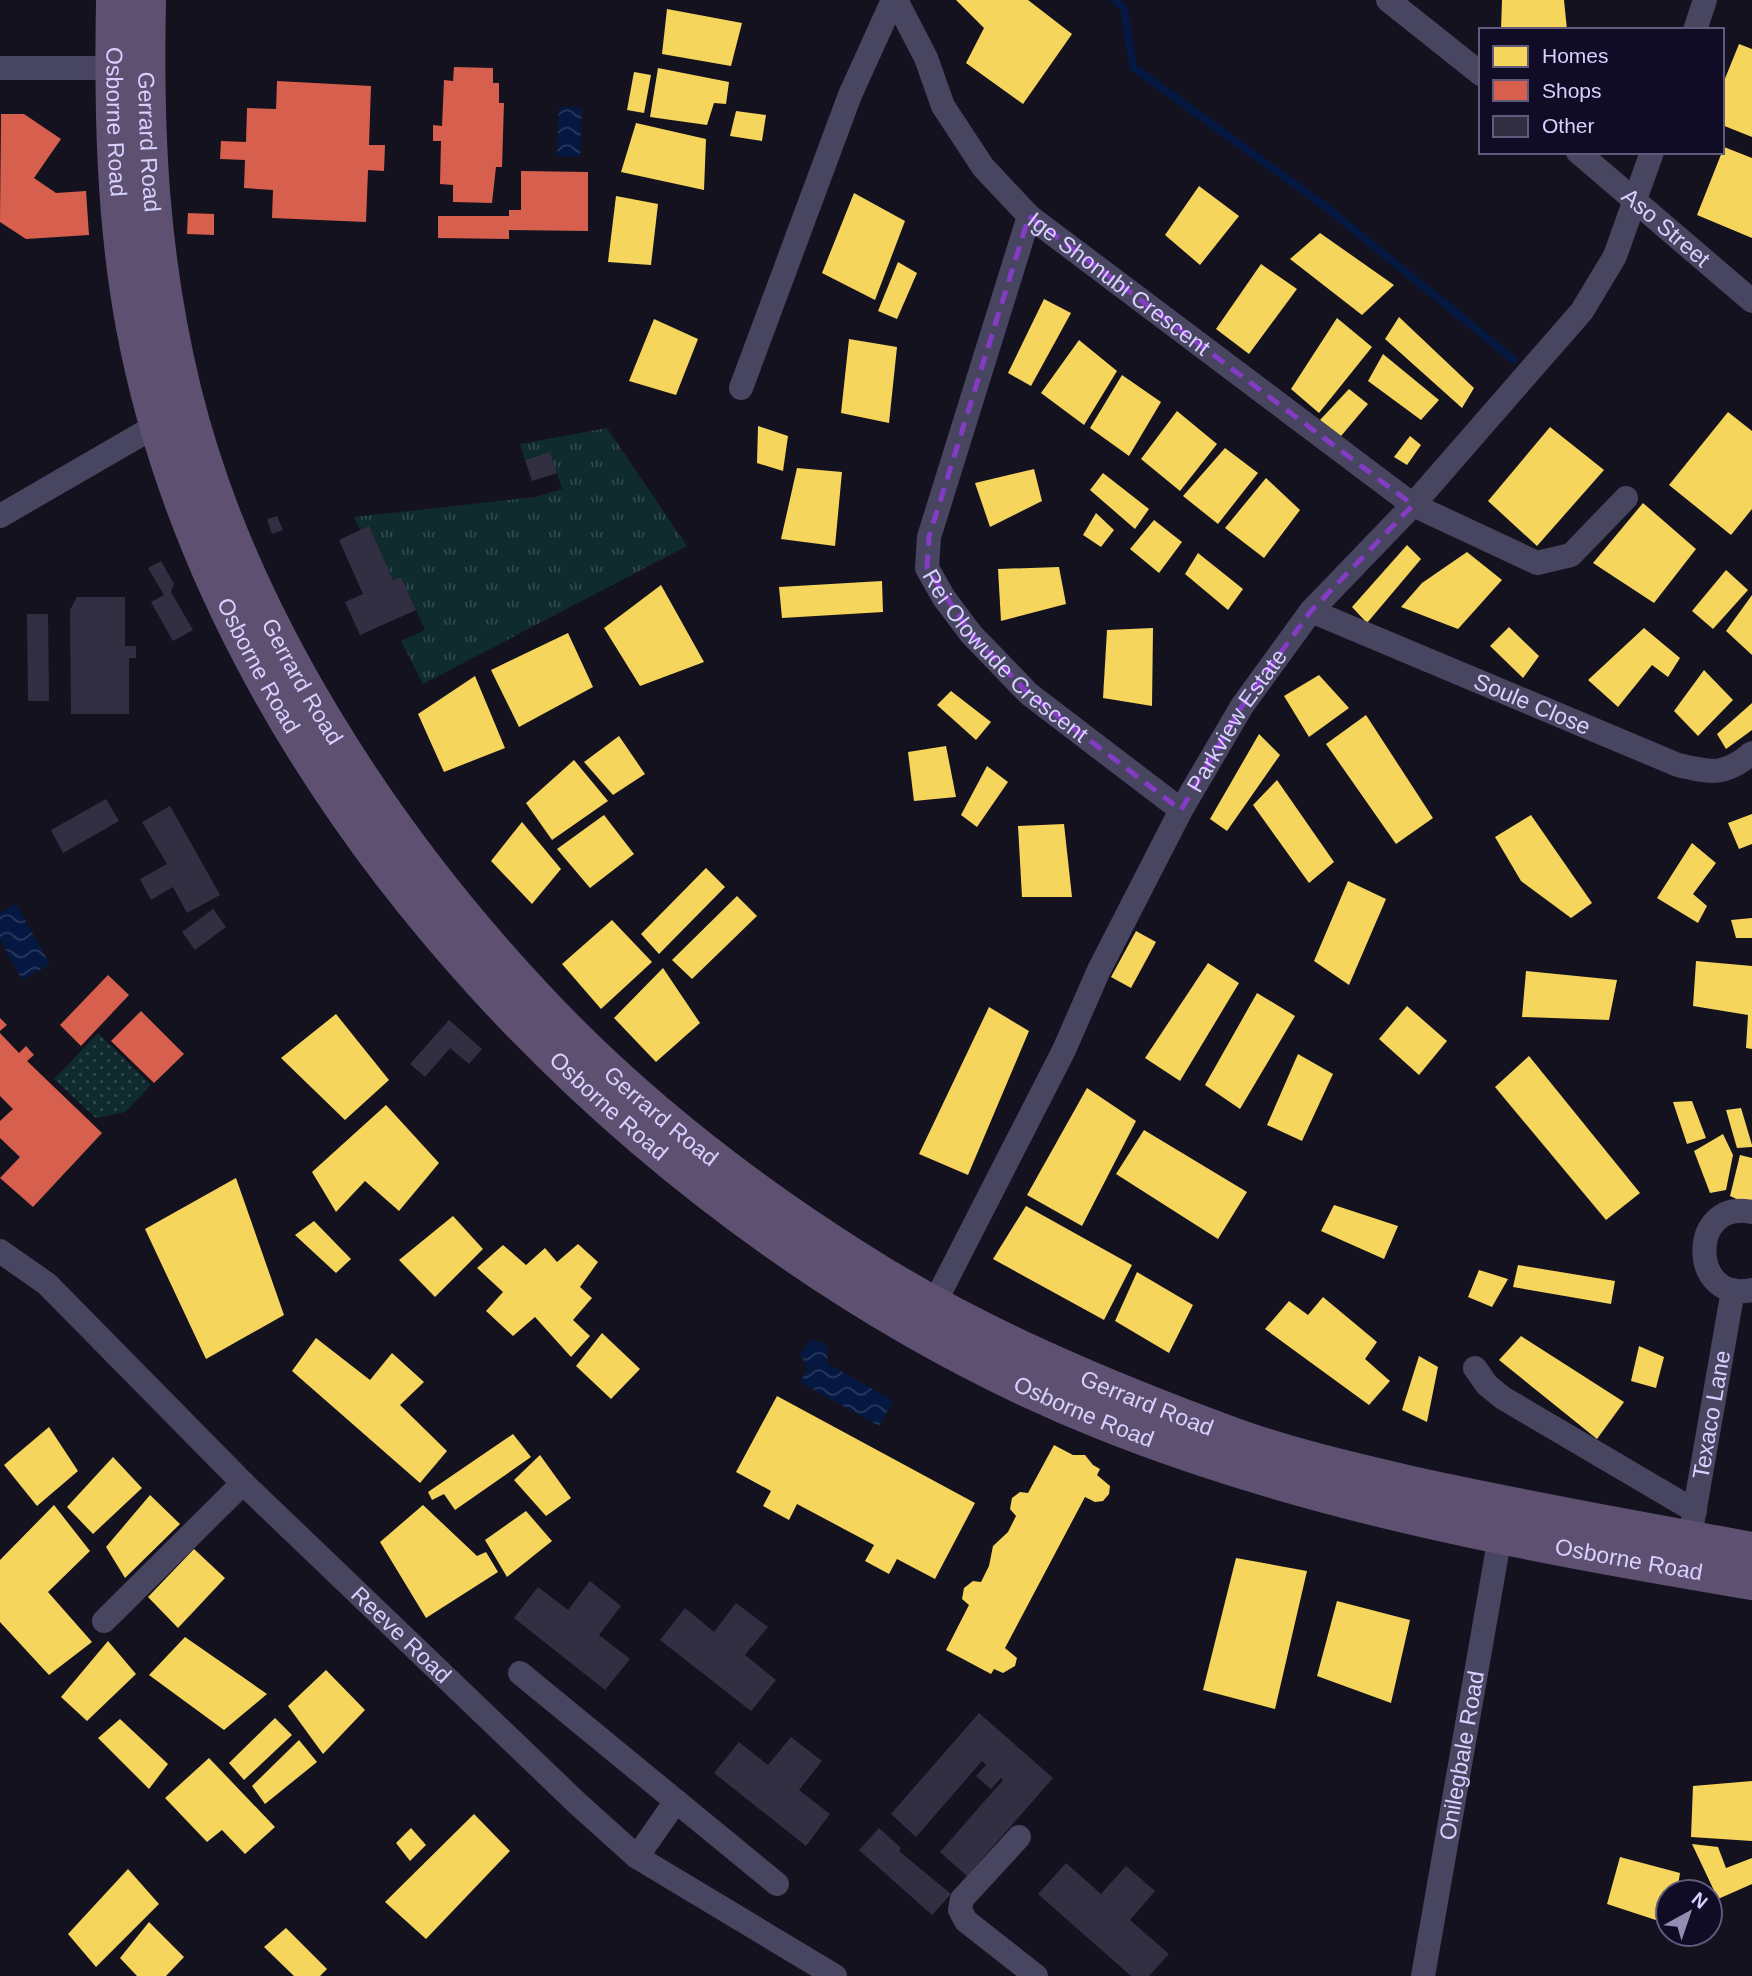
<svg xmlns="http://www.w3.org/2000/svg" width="1752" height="1976" font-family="Helvetica,sans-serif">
  <defs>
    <pattern id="grass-tufts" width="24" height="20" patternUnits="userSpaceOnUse" patternTransform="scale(1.75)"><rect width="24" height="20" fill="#0f2b2e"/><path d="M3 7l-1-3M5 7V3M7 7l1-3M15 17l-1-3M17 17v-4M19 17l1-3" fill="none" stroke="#31494d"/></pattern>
    <pattern id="park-dots" width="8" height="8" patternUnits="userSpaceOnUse" patternTransform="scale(1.75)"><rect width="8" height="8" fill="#0f2b2e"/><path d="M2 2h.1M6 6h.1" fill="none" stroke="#31494d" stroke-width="1.8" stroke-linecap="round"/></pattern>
    <pattern id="water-waves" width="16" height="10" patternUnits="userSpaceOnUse" patternTransform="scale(1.75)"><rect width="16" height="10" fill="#051842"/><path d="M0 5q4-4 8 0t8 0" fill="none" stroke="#29395e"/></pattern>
  </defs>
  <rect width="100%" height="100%" fill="#14121f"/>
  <!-- grass -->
  <polygon fill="url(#grass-tufts)" points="607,428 687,546 423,684 401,641 425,630 401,577 393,580 369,527 360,530 354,517 536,497 562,489 550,452 525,460 520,444"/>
  <!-- park -->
  <polygon fill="url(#park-dots)" points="98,1033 151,1085 125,1112 96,1118 54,1079"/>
  <!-- water -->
  <g fill="url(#water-waves)">
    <polygon points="559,107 582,108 580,157 557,156"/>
    <polygon points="16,904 50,964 22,980 0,939 0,913"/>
    <polygon points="811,1340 823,1343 828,1348 827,1363 893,1401 879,1426 800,1382 808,1369 800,1354"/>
  </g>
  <!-- homes -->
  <g fill="#f6d55c">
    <polygon points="956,0 1028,0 1072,34 1023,104 966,63 984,28"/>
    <polygon points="1502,0 1564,0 1567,30 1501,30"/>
    <polygon points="667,9 742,23 731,66 662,54"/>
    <polygon points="1739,44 1752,49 1752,137 1722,125 1722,86"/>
    <polygon points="658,68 729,82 726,104 714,103 707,125 650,117"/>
    <polygon points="634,72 651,75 644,113 627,110"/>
    <polygon points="736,111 766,115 762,141 730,136"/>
    <polygon points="636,123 706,139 704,190 621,172"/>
    <polygon points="1724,147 1752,158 1752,238 1697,215"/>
    <polygon points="1199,186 1239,216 1200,265 1165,235"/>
    <polygon points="854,193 905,221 875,300 822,273"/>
    <polygon points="616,196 658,204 651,265 608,262"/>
    <polygon points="1320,233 1394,285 1362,315 1290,259"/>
    <polygon points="898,262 917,273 897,319 878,311"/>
    <polygon points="1261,264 1297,289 1249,354 1216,329"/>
    <polygon points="1044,299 1071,313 1031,386 1008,373"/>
    <polygon points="1399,317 1474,388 1462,408 1385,339"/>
    <polygon points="1337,318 1372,347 1319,413 1291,389"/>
    <polygon points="654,319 698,339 676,395 629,381"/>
    <polygon points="849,339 897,347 889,423 841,413"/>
    <polygon points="1079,340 1117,371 1084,425 1041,393"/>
    <polygon points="1383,354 1439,400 1421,420 1368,381"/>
    <polygon points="1122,375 1161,402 1129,456 1090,428"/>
    <polygon points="1349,389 1368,404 1341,436 1320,420"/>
    <polygon points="1177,411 1217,444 1180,491 1141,459"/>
    <polygon points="1728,412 1752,431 1752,509 1731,535 1669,485"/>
    <polygon points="758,426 788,436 783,471 757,463"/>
    <polygon points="1550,427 1604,470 1537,546 1488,501"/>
    <polygon points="1410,436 1421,445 1407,465 1394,457"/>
    <polygon points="1225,448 1258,473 1218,524 1183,496"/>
    <polygon points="797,468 842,472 835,546 781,539"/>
    <polygon points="1034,469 1042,501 990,527 975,483"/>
    <polygon points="1103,473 1149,509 1135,529 1090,490"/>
    <polygon points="1266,478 1300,510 1264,558 1225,528"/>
    <polygon points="1643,503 1696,549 1654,603 1593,563"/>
    <polygon points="1096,513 1114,530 1101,547 1083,535"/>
    <polygon points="1154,520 1182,542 1159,573 1130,549"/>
    <polygon points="1407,545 1421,559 1367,623 1352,607"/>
    <polygon points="1467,552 1502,580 1458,629 1401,607 1422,583"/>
    <polygon points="1198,553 1243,589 1228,610 1185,574"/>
    <polygon points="1059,567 1066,604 1001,621 998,569"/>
    <polygon points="1726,570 1748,590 1713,629 1692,611"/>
    <polygon points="882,581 883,612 782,618 779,587"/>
    <polygon points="661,585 704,662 640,686 604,628"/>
    <polygon points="1752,595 1752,655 1726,631"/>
    <polygon points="1509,627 1539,656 1523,678 1490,646"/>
    <polygon points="1153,628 1152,706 1103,698 1107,630"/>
    <polygon points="1644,628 1680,658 1668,677 1652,665 1618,707 1588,680"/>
    <polygon points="568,633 593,687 519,727 491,670"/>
    <polygon points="1704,670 1733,700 1698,736 1674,711"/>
    <polygon points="1319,675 1349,708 1309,737 1284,696"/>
    <polygon points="475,676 505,748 444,772 418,714"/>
    <polygon points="951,691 991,722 976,740 937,705"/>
    <polygon points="1752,703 1752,730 1726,749 1717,734"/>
    <polygon points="1366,715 1433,818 1396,844 1326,744"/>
    <polygon points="1259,734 1280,755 1227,831 1210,819"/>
    <polygon points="619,736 645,774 613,795 584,762"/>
    <polygon points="946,746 956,797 914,801 908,752"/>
    <polygon points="574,760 608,801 552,840 526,803"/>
    <polygon points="987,766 1008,782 977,827 961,815"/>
    <polygon points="1277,780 1334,862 1309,883 1253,805"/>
    <polygon points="1752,814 1752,844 1739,849 1728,823"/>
    <polygon points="604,815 634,854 590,888 557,849"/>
    <polygon points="1531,815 1592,903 1571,918 1521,881 1495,837"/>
    <polygon points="522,822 561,869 532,904 491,861"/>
    <polygon points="1064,824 1072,897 1022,897 1018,826"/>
    <polygon points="1692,843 1716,863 1693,894 1707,906 1698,923 1657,898"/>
    <polygon points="706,868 725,887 659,954 641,934"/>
    <polygon points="1348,881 1386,899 1349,985 1314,961"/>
    <polygon points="737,896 757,916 692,979 672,960"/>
    <polygon points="1752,918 1752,938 1736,938 1731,920"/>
    <polygon points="612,920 652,962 601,1009 562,964"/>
    <polygon points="1136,931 1156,942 1131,988 1111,977"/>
    <polygon points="1696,961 1752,966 1752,1049 1746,1048 1748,1015 1693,1006"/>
    <polygon points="1208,963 1239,983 1180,1081 1145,1058"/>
    <polygon points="663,968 700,1023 656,1062 614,1018"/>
    <polygon points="1526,971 1617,980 1609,1020 1522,1017"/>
    <polygon points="1257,993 1295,1016 1240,1109 1205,1085"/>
    <polygon points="1407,1006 1447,1041 1419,1075 1379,1039"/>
    <polygon points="989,1007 1029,1031 968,1175 919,1154"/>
    <polygon points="336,1014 389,1080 345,1120 281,1058"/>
    <polygon points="1298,1054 1333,1074 1302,1141 1267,1125"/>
    <polygon points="1529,1056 1640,1193 1606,1220 1495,1087"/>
    <polygon points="1087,1088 1136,1121 1082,1226 1027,1195"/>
    <polygon points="1692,1101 1706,1138 1687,1144 1673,1102"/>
    <polygon points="386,1105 439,1163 399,1211 365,1181 336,1212 312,1172"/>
    <polygon points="1741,1108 1752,1145 1752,1147 1737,1148 1726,1110"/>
    <polygon points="1144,1130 1247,1192 1218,1239 1116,1174"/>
    <polygon points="1723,1134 1733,1155 1726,1190 1710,1193 1694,1151"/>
    <polygon points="1740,1155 1752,1158 1752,1206 1730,1196"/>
    <polygon points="236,1178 284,1315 206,1359 145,1229"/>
    <polygon points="1334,1205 1398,1226 1384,1259 1321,1231"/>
    <polygon points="1026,1206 1132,1265 1104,1320 993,1259"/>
    <polygon points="453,1216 483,1249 435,1297 399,1260"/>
    <polygon points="314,1221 351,1259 336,1273 295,1235"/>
    <polygon points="578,1244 598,1262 580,1287 592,1298 573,1320 590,1336 571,1357 535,1317 513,1336 486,1311 503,1292 477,1268 503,1245 526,1265 545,1248 557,1262"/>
    <polygon points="1518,1265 1615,1281 1611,1304 1513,1287"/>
    <polygon points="1479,1270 1508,1279 1492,1307 1468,1297"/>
    <polygon points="1137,1272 1193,1305 1169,1353 1115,1321"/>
    <polygon points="1323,1297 1377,1342 1365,1359 1390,1381 1369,1405 1265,1329 1289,1301 1308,1315"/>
    <polygon points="602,1333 640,1369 611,1399 576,1366"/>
    <polygon points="1521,1336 1624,1402 1597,1439 1499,1360"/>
    <polygon points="316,1338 370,1380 392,1353 424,1382 400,1405 447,1451 420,1483 292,1371"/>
    <polygon points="1639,1346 1664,1357 1656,1388 1631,1381"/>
    <polygon points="1419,1356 1438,1367 1427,1422 1402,1410"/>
    <polygon points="777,1396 975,1503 935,1579 897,1559 889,1574 865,1561 874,1545 797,1504 789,1520 763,1506 771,1491 736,1472"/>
    <polygon points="49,1427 78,1471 37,1506 4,1465"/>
    <polygon points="513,1434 531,1457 455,1510 444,1494 432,1500 428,1492"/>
    <polygon points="1054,1445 1073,1455 1085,1455 1093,1465 1100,1469 1097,1475 1110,1486 1109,1494 1103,1501 1095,1502 1085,1497 1005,1648 1017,1658 1015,1666 1003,1673 994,1669 991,1674 946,1650 969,1605 962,1599 964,1588 973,1581 981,1582 989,1566 993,1546 1008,1532 1016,1516 1010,1509 1012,1498 1020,1492 1028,1493"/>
    <polygon points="540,1455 571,1498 546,1516 514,1480"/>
    <polygon points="113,1457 142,1488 93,1534 67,1507"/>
    <polygon points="150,1495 180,1524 125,1578 106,1547"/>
    <polygon points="54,1505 90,1551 48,1592 92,1642 49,1675 0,1622 0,1560"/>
    <polygon points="423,1505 477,1556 486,1552 498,1572 426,1618 380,1542"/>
    <polygon points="526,1511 552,1541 507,1577 485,1540"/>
    <polygon points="194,1549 225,1578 178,1628 148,1597"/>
    <polygon points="1236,1558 1307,1571 1275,1709 1203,1690"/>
    <polygon points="1337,1601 1410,1620 1391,1703 1317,1676"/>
    <polygon points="185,1637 267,1694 224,1730 149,1675"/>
    <polygon points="108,1641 136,1674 87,1721 61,1697"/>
    <polygon points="326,1670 365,1710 323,1754 288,1706"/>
    <polygon points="275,1718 292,1735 244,1780 229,1763"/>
    <polygon points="120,1719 168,1764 149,1789 98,1738"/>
    <polygon points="299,1740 317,1762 265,1804 252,1786"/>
    <polygon points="209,1758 275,1827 245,1854 222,1830 207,1842 165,1798"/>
    <polygon points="1752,1781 1752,1841 1691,1837 1693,1786"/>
    <polygon points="474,1814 510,1851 426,1939 385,1902"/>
    <polygon points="411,1828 426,1845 410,1861 396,1843"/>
    <polygon points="1692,1844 1718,1847 1726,1868 1752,1858 1752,1884 1718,1899"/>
    <polygon points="1620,1857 1680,1873 1677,1892 1668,1892 1668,1924 1607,1904"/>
    <polygon points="128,1869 159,1904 96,1967 68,1934"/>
    <polygon points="149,1922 184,1957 166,1976 137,1976 120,1958"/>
    <polygon points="286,1928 327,1969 320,1976 294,1976 264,1947"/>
  </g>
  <!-- shops -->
  <g fill="#d6604d">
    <polygon points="454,67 493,68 493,83 499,83 499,103 504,103 502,167 496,167 492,203 453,202 453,185 440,184 441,141 433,141 433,125 442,126 444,80 453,81"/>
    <polygon points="277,81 371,86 369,145 385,145 384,171 368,170 366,222 272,218 273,190 244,188 245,160 220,159 221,141 246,142 247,108 276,109"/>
    <polygon points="1,114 24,114 61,139 34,178 56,193 86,191 89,235 26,239 0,222"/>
    <polygon points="521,171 588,172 588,231 509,230 509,239 438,238 438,216 509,216 509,210 521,210"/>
    <polygon points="188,213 214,214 214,235 187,234"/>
    <polygon points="108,975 129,995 81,1046 60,1025"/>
    <polygon points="141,1011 184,1054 154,1083 111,1041"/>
    <polygon points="0,1018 7,1025 0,1031"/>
    <polygon points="0,1033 19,1053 26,1046 34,1055 27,1061 102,1133 33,1207 0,1178 20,1157 0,1138 0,1121 13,1109 0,1096"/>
  </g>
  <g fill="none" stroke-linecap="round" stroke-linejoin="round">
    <!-- stream -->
    <polyline stroke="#051842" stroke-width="8" points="1115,0 1124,8 1133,67 1326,207 1514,360"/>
  </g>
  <!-- building -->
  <g fill="#322f42">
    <polygon points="550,452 557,473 532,481 525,460"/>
    <polygon points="277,516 283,530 272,534 267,519"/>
    <polygon points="369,526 393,580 401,577 416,610 360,635 345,602 363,594 339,540"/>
    <polygon points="161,561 174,584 171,592 193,630 173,641 151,602 164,595 148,568"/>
    <polygon points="77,597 125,597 125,646 136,646 136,658 129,658 129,714 71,714 70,610"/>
    <polygon points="27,614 48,614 49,701 28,701"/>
    <polygon points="106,799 119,821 63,853 51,830"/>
    <polygon points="170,806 220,895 187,913 173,887 151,900 140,879 167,864 142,822"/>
    <polygon points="213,909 226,927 195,950 182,932"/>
    <polygon points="449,1020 482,1049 469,1064 450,1048 425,1077 410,1064"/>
    <polygon points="590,1581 621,1606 599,1635 630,1659 605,1690 514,1618 538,1587 568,1610"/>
    <polygon points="736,1603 768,1627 745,1655 776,1680 751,1711 660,1640 685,1608 714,1632"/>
    <polygon points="979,1713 1053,1778 967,1876 940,1852 1003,1780 1001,1778 991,1789 976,1776 986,1765 982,1761 916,1837 891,1814"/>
    <polygon points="791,1737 822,1761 799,1790 830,1814 806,1846 714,1773 739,1742 768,1765"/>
    <polygon points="879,1828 901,1848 899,1851 951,1894 932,1915 859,1850"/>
    <polygon points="1066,1863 1101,1894 1126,1866 1155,1891 1130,1920 1169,1954 1149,1976 1131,1976 1038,1894"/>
  </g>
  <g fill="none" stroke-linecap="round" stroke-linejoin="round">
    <!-- minor -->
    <g stroke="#484561" stroke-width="24">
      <path id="s1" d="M896 0 926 58 943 106 983 167 1029 216 1413 505 1537 563 1571 555 1626 498"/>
      <polyline points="1388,0 1481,74"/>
      <polyline points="1695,30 1705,0"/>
      <polyline points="0,68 114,68"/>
      <path id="s2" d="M1578 152 1752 301"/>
      <path id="s3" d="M1029 216 929 537 927 568 944 598 971 634 1029 694 1181 810"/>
      <polyline points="741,388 850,95 893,0"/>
      <polyline points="0,516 159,424"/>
      <path id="s4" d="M1311 611 1678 765C1712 773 1725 776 1752 753"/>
      <path d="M1752 1212C1688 1198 1689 1304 1752 1290"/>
      <path id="s5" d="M0 1251 47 1284 243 1483 578 1804 637 1857 835 1976"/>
      <path id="s6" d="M934 1304 1064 1050 1099 970 1181 810 1242 706 1311 611 1413 505 1582 311 1615 256 1652 152"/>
      <polyline points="1475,1368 1487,1385 1503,1398 1695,1511"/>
      <path id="s7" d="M1692 1525 1733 1290"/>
      <polyline points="104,1621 243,1483"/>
      <polyline points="520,1673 777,1884"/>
      <polyline points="1019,1837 962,1899 960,1910 966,1921 1036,1976"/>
      <polyline points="637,1857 676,1801"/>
      <path id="s8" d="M1423 1976 1500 1536"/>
    </g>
    <!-- primary -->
    <g stroke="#5d5071" stroke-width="38">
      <path id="s9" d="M115 0C113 109 115 220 135 327 225 806 661 1243 1103 1421 1310 1504 1533 1544 1752 1581"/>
      <path id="s10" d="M147 0C144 137 150 259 183 393 238 615 380 833 535 998 630 1100 744 1189 862 1263 975 1335 1107 1390 1232 1436 1290 1457 1351 1471 1411 1485 1524 1510 1638 1530 1752 1551"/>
    </g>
  </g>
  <!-- marked area -->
  <path fill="none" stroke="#843cc5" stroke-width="5" stroke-dasharray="14 9" stroke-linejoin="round" d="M1029 216 1413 505 1311 611 1242 706 1181 810 1029 694 971 634 927 568 929 537Z"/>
  <g text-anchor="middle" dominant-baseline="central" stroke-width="7" stroke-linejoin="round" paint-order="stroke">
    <!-- street labels -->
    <g font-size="23" fill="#d8d0ff" stroke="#110c25">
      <text stroke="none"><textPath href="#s9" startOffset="122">Osborne Road</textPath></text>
      <text stroke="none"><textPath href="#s10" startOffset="142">Gerrard Road</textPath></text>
      <text stroke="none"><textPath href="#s2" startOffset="116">Aso Street</textPath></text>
      <text stroke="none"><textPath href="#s1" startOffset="369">Ige Shonubi Crescent</textPath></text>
      <text stroke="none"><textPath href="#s3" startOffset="486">Rei Olowude Crescent</textPath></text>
      <text stroke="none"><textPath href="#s9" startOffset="690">Osborne Road</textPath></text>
      <text stroke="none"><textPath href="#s10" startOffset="709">Gerrard Road</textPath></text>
      <text stroke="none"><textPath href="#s4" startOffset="240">Soule Close</textPath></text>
      <text stroke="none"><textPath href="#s6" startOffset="658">Parkview Estate</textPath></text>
      <text stroke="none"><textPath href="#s9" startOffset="1256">Osborne Road</textPath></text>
      <text stroke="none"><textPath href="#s10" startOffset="1276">Gerrard Road</textPath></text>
      <text stroke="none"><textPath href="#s10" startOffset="1843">Gerrard Road</textPath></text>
      <text stroke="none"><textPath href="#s9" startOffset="1824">Osborne Road</textPath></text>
      <text stroke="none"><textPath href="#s7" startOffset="112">Texaco Lane</textPath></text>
      <text stroke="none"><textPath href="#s9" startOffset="2390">Osborne Road</textPath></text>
      <text stroke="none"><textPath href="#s5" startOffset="556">Reeve Road</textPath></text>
      <text stroke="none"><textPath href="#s8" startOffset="224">Onilegbale Road</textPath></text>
    </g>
  </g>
  <!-- legend -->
  <rect x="1479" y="28" width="245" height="126" fill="#110c25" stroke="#615a7c" stroke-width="2"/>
  <rect x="1493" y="46" width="35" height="21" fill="#f6d55c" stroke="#615a7c" stroke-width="2"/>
  <text x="1542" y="63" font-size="21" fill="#d8d0ff">Homes</text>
  <rect x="1493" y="80" width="35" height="21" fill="#d6604d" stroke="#615a7c" stroke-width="2"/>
  <text x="1542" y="98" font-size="21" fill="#d8d0ff">Shops</text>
  <rect x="1493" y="116" width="35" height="21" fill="#322f42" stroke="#615a7c" stroke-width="2"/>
  <text x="1542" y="133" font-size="21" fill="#d8d0ff">Other</text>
  <!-- north arrow -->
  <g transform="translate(1689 1913) rotate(40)"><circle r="33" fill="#110c25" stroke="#615a7c" stroke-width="2"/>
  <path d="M0-5L12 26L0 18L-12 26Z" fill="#938eb1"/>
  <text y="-10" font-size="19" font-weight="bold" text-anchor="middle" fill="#d8d0ff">N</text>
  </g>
</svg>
